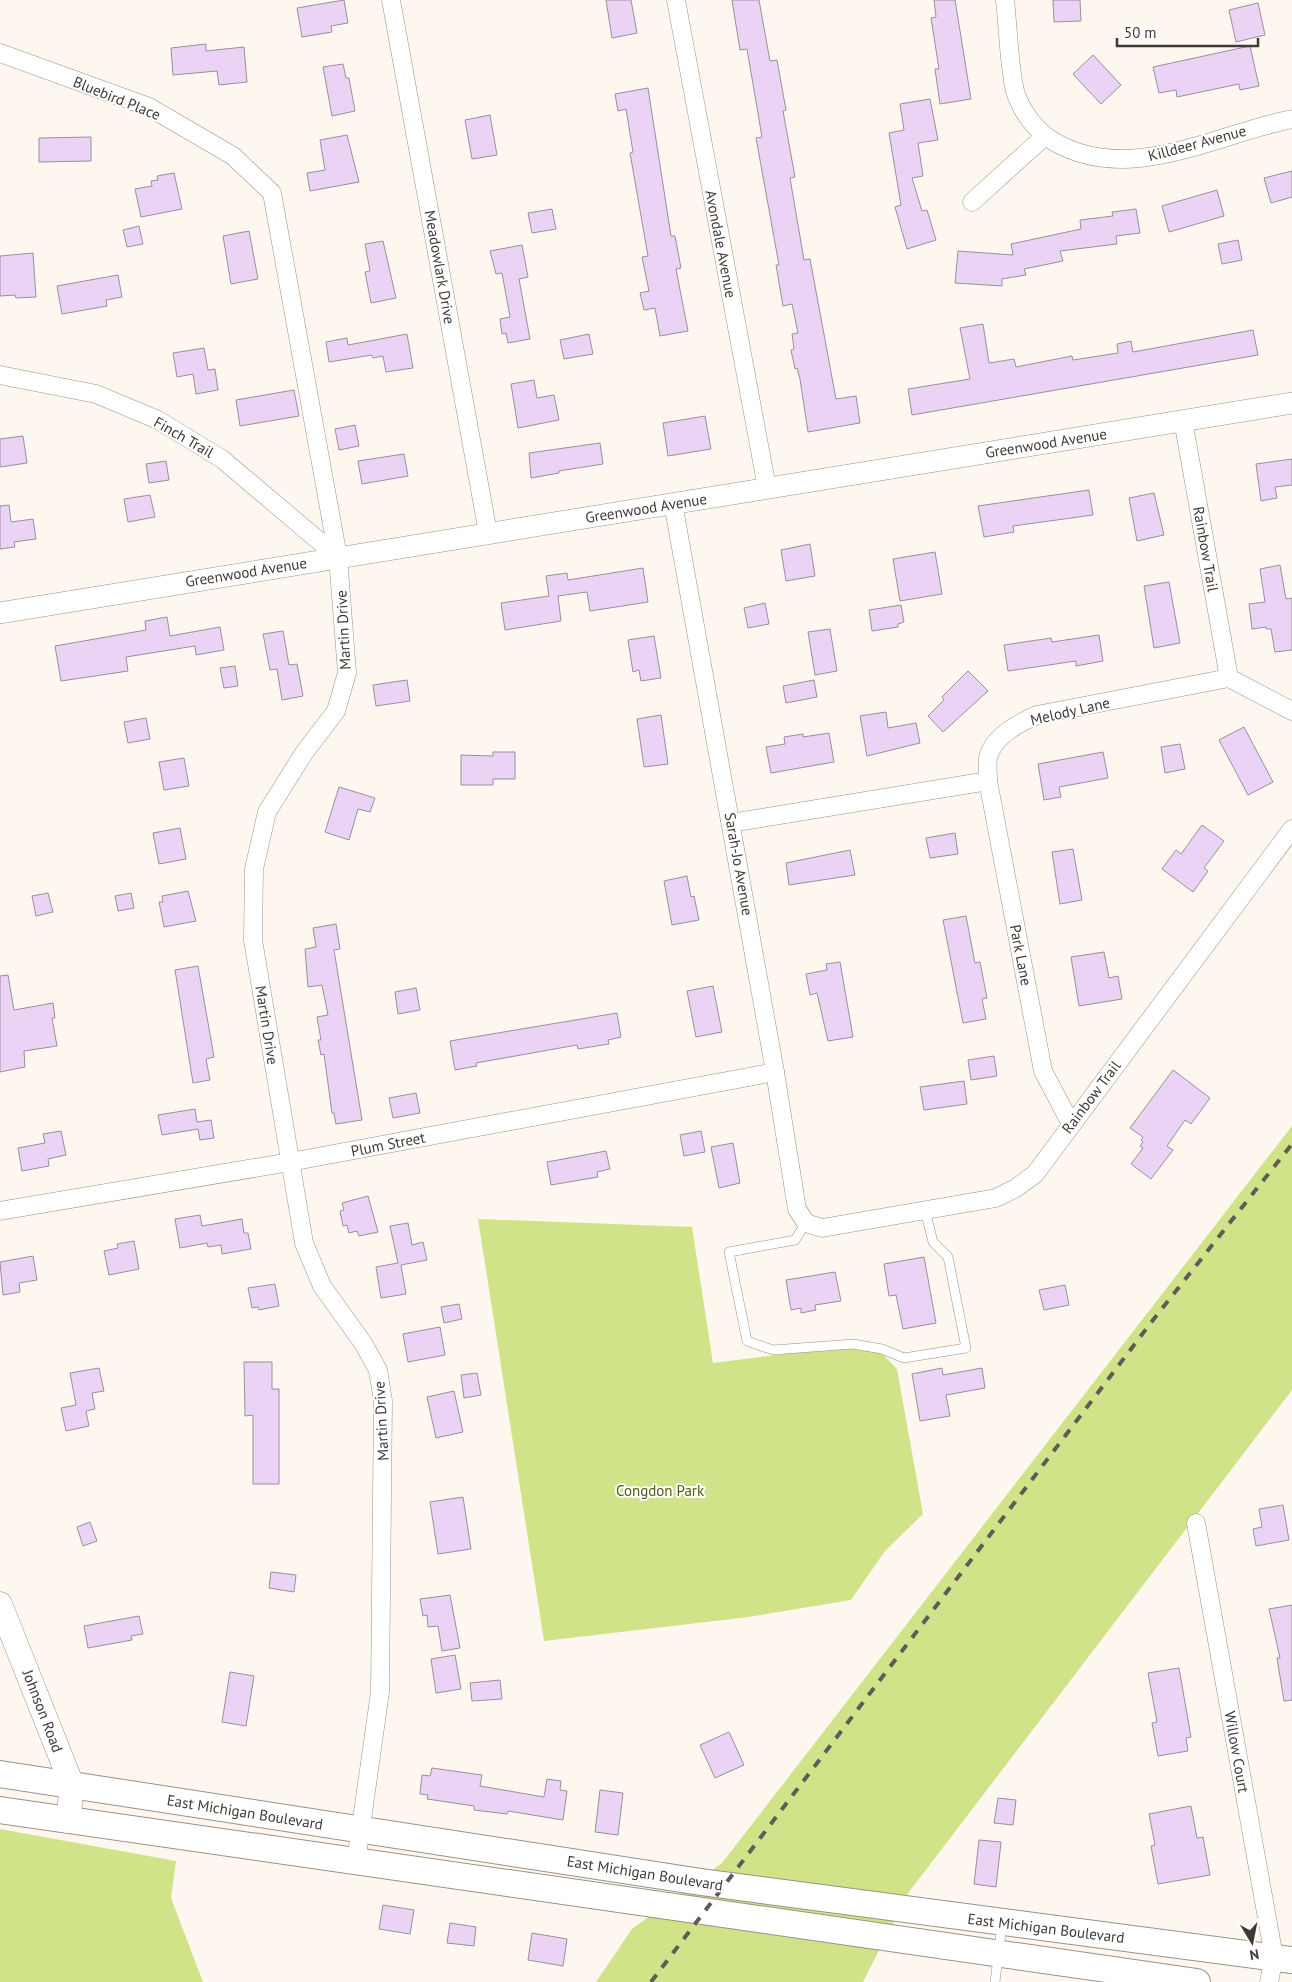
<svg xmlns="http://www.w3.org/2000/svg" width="1292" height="1982" font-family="'PT Sans',sans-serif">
  <rect width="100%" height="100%" fill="#fef7f0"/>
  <!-- green -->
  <g fill="#d1e388">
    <polygon points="1292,1126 1292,1390 909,1892 863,1982 596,1982 632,1929 722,1863"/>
    <polygon points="478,1219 692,1227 713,1363 872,1343 897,1369 923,1514 885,1551 851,1600 749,1617 544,1641"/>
    <polygon points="0,1829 176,1861 171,1898 203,1982 0,1982"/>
  </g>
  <!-- building -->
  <g fill="#ebd3f5" stroke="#98909c">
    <polygon points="344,0 348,23 331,26 332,32 302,37 297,8"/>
    <polygon points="606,0 631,0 637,33 612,38"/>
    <polygon points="732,0 759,0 770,61 777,60 786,110 783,111 795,177 790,178 804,260 810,259 836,399 856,396 860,423 808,432 800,379 797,368 795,369 791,350 794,349 792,334 798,333 792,304 783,306 776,265 779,265 756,138 762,137 747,49 740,50"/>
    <polygon points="934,0 955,0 971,99 940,104 935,69 939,69 931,18 936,17"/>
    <polygon points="1053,0 1080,0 1081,21 1054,22"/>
    <polygon points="1258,3 1265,35 1236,42 1229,10"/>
    <polygon points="206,44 206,51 244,47 247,82 219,85 217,71 173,75 171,48"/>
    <polygon points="1250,46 1259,86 1240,90 1239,84 1177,97 1176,90 1159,93 1153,67"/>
    <polygon points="1093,55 1121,85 1101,104 1073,74"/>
    <polygon points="343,64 346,78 349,78 355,111 332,116 323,67"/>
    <polygon points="648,88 671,236 675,236 681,268 676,269 688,331 660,336 655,308 644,310 640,293 649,291 642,257 648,256 630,153 633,152 626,109 618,111 615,94"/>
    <polygon points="930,99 938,140 918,143 923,176 912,178 922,211 927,210 936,240 907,249 895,207 901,205 889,133 904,130 900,104"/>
    <polygon points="490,115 497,155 472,159 465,120"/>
    <polygon points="347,135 359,182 310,191 307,173 325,170 320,140"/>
    <polygon points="91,137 91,161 39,162 39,138"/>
    <polygon points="1292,171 1292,197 1271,203 1264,178"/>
    <polygon points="174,173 182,209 141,217 135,189 152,186 151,181 158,180 157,176"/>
    <polygon points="1217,190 1224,216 1169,232 1162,206"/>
    <polygon points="552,209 556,229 532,233 528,213"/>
    <polygon points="1136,209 1140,233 1116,236 1117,244 1060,251 1063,261 1024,269 1026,275 1002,279 1002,286 955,283 958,251 1013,255 1011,244 1081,229 1080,220 1113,216 1112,212"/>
    <polygon points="139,226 143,244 127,247 123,230"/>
    <polygon points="249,231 258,279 231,284 223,236"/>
    <polygon points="1238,240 1242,260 1222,264 1218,244"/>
    <polygon points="383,241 396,298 371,303 365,272 370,271 365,244"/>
    <polygon points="522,245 528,277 519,279 530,339 508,343 506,333 502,334 500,319 510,317 502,273 496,274 490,251"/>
    <polygon points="33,253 36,297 16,298 15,295 0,296 0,256"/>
    <polygon points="118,275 122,297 106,300 107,306 62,314 57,286"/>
    <polygon points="983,324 989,363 1014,359 1016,367 1072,356 1073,360 1118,353 1117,344 1131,341 1133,352 1253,330 1258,355 912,415 908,389 970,379 960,328"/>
    <polygon points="407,334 413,368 386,372 383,356 373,358 372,355 329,362 326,342 347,338 348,345"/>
    <polygon points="589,334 593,354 564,359 560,340"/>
    <polygon points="204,348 208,370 215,369 218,390 196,394 193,374 177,377 173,353"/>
    <polygon points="534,380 537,398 554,395 559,420 518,428 511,384"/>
    <polygon points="294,390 299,416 240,426 236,400"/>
    <polygon points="705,416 711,449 668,456 663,423"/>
    <polygon points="355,425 359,446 339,450 335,429"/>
    <polygon points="23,436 27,463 0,467 0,439"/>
    <polygon points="600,443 603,464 559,471 559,473 531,478 529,453"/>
    <polygon points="404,454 408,476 362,484 358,461"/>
    <polygon points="1292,459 1292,485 1275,487 1277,498 1261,501 1256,464"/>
    <polygon points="166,461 169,480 149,483 146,464"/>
    <polygon points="1089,490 1093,515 1013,526 1014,532 984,537 978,506"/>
    <polygon points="1154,493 1164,535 1137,541 1129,498"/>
    <polygon points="150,495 155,517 128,522 124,499"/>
    <polygon points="9,505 11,522 33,519 36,539 14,542 15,547 0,549 0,506"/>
    <polygon points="810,544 815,576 786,581 781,550"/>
    <polygon points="935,552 942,594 900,601 893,559"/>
    <polygon points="1280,565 1286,599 1292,598 1292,650 1275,652 1271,629 1266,629 1266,627 1252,629 1249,604 1265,602 1260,569"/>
    <polygon points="643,568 648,602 590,611 587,592 558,596 561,621 505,630 501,603 549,596 546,576 567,573 568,580"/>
    <polygon points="1169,582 1180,643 1154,648 1144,586"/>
    <polygon points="765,603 769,624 748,628 744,608"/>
    <polygon points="901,605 904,622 898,624 898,627 872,631 869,610"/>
    <polygon points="167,617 170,636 220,627 224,650 196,655 195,646 126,657 128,671 61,681 55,646 146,630 145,621"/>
    <polygon points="830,629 837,671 815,675 808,632"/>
    <polygon points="283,631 289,665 297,664 303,696 282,700 277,669 270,670 263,634"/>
    <polygon points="1099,635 1103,661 1076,666 1076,661 1008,671 1004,645 1051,638 1052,642"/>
    <polygon points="654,636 661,678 641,681 639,670 633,672 628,640"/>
    <polygon points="235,666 238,686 224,688 220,668"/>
    <polygon points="968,671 988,691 943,732 928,716 944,700 942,697"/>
    <polygon points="407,680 410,701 376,706 373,685"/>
    <polygon points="814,680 817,697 786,703 783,686"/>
    <polygon points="886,712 888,728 916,723 920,743 867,756 860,716"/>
    <polygon points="661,715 668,764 644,767 637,719"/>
    <polygon points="146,718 150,739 128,743 124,722"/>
    <polygon points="1244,727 1273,782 1248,795 1219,740"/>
    <polygon points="829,733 834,762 771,773 766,747 785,744 784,737 803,734 803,737"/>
    <polygon points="1180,744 1185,769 1165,773 1161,747"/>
    <polygon points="493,752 515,752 515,779 493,779 493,785 461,785 461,755 493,756"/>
    <polygon points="1103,752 1108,778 1059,787 1061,797 1044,800 1038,764"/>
    <polygon points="184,758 189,786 164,790 159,762"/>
    <polygon points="339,787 375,798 370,812 358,809 349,840 325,832"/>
    <polygon points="1202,825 1224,841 1204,868 1208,871 1193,892 1162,869 1176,850 1181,854"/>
    <polygon points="180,828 186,859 159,864 153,833"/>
    <polygon points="955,833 958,854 930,858 926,838"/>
    <polygon points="1073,849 1082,900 1060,904 1052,852"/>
    <polygon points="850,850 855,875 789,885 786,863"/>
    <polygon points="687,876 691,897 694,896 699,920 672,925 664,881"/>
    <polygon points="188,891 196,921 164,927 159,902 163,902 162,896"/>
    <polygon points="48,893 53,912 36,916 32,896"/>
    <polygon points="131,893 134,908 118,911 115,896"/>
    <polygon points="966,916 975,963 980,962 987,998 982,999 986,1019 963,1023 943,920"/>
    <polygon points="336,924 340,949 334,950 362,1120 336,1124 334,1113 332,1113 324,1054 321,1055 318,1040 321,1040 317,1017 328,1015 322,985 308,987 305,949 316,947 313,928"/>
    <polygon points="1104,952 1109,978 1118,976 1122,999 1079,1006 1071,957"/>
    <polygon points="840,962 853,1037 828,1041 817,993 810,995 806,974 827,970 826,964"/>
    <polygon points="198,966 214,1057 206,1059 210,1080 193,1083 175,970"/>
    <polygon points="8,975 14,1010 53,1003 55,1018 52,1018 57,1046 24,1051 25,1067 0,1072 0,976"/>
    <polygon points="713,986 722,1032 696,1037 687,991"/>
    <polygon points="416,988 420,1010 398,1014 395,992"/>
    <polygon points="617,1013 621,1037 608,1040 609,1044 578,1049 577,1045 476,1063 477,1066 455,1070 450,1041"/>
    <polygon points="994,1056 997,1076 971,1080 968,1060"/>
    <polygon points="1173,1070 1210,1098 1191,1124 1185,1120 1167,1146 1173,1150 1151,1179 1131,1164 1143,1148 1140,1146 1143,1142 1141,1140 1143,1137 1130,1128"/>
    <polygon points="964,1081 967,1104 924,1110 920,1087"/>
    <polygon points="416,1093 420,1113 393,1118 389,1098"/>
    <polygon points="195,1109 197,1122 211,1120 214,1138 200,1140 198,1129 162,1135 158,1115"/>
    <polygon points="61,1131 66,1155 48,1159 49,1166 22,1171 18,1148 45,1143 43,1134"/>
    <polygon points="701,1131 705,1152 684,1156 680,1135"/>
    <polygon points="733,1143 740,1183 719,1188 711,1147"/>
    <polygon points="606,1151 610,1169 597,1172 598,1177 551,1185 547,1162"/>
    <polygon points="368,1196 378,1232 359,1236 357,1231 349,1233 347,1225 343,1226 340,1211 344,1210 342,1203"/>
    <polygon points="200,1215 202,1226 242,1219 244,1233 248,1233 251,1249 222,1254 221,1245 208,1247 207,1243 180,1248 175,1219"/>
    <polygon points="408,1223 412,1245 423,1242 427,1260 401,1265 406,1294 381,1298 376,1267 398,1263 390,1226"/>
    <polygon points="134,1241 139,1269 109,1275 104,1251 118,1248 117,1244"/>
    <polygon points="33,1256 37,1280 19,1283 20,1292 3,1295 0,1262"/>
    <polygon points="924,1257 936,1323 903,1329 896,1295 889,1296 884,1264"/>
    <polygon points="835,1272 841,1301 815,1305 816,1310 801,1313 801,1308 791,1310 786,1280"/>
    <polygon points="275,1284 279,1306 259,1310 258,1307 252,1308 248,1288"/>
    <polygon points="1065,1285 1069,1305 1044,1310 1039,1290"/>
    <polygon points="459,1304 462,1319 444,1323 441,1307"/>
    <polygon points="440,1327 445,1355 408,1362 403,1334"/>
    <polygon points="244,1362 272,1362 272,1389 279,1389 279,1484 253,1484 253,1415 245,1416"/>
    <polygon points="99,1368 104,1391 92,1393 95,1409 86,1411 89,1426 66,1431 61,1408 76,1405 70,1373"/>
    <polygon points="942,1368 943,1375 982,1368 985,1388 946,1395 950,1416 920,1421 912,1374"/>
    <polygon points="477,1373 481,1395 464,1398 461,1375"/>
    <polygon points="454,1391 463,1432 436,1438 427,1397"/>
    <polygon points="463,1497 471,1549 438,1554 430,1502"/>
    <polygon points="1283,1505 1289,1540 1256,1546 1253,1529 1262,1527 1259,1509"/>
    <polygon points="90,1522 97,1541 83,1546 77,1527"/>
    <polygon points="271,1572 296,1575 294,1592 269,1588"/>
    <polygon points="450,1595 460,1648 442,1651 438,1626 428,1627 427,1615 423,1616 420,1599"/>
    <polygon points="1292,1605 1292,1700 1284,1701 1277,1658 1280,1658 1269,1609"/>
    <polygon points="139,1616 143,1634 131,1636 132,1640 88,1648 84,1626"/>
    <polygon points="455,1655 461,1689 436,1693 431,1659"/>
    <polygon points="1179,1668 1191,1737 1186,1738 1188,1751 1158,1756 1152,1723 1157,1722 1148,1673"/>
    <polygon points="230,1672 254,1676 246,1726 222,1722"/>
    <polygon points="500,1680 502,1699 472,1701 470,1683"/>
    <polygon points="729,1732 744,1765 715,1778 700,1745"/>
    <polygon points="432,1768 482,1775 480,1786 544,1797 547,1779 561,1781 560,1790 567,1791 563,1820 508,1811 507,1814 474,1810 474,1806 427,1799 428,1795 420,1794 422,1775 430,1776"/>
    <polygon points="600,1790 623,1793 618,1835 595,1832"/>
    <polygon points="998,1798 1016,1800 1013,1825 994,1823"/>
    <polygon points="1191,1806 1197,1838 1203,1837 1210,1875 1158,1884 1151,1846 1155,1845 1149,1814"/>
    <polygon points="979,1840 1001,1842 996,1887 974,1884"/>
    <polygon points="383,1905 414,1910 410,1934 379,1929"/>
    <polygon points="450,1923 476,1927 474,1946 447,1943"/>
    <polygon points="532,1933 567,1939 563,1966 528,1960"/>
  </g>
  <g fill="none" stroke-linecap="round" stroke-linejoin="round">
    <!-- service casing -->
    <g stroke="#9b9187" stroke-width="10">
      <g id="service">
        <polyline points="806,1223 795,1240 729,1252 747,1341 773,1350 853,1344 882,1349 904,1358 966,1348 948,1257 933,1242 925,1210"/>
        <polyline points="995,1982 1002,1924"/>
      </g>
    </g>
    <!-- minor casing -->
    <g stroke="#9b9187" stroke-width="19">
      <g id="minor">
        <polyline points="391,0 488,533"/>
        <polyline points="676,0 767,488"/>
        <path d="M1005 0C1008 26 1009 66 1015 91 1021 111 1036 131 1053 141 1128 186 1216 134 1292 119"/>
        <polyline points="0,53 149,107 233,156 272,193 338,557 347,673 336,711 304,753 267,812 254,869 253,940 304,1243 322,1286 363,1343 378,1370 383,1401 380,1692 356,1862"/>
        <polyline points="972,202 1045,136"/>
        <polyline points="0,375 96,394 158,420 222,459 338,557"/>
        <polyline points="1183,420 1229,678"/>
        <polyline points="673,503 775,1072 797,1209 806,1223 822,1228 996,1198 1016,1188 1035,1174 1292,829"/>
        <polyline points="988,781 1043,1071 1071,1124"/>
        <path d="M731 823 988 781C988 774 987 765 988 758 993 736 1019 723 1037 715L1229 678 1292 711"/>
        <polyline points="0,1211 290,1162 775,1072"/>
        <polyline points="1196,1523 1274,1957 1269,1982"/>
      </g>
    </g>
    <!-- tertiary casing -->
    <g stroke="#9b9187" stroke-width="22">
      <polyline id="tertiary" points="0,613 1292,403"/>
    </g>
    <!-- secondary casing -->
    <g stroke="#9b9187" stroke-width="25">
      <polyline id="secondary" points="0,1604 72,1785 68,1821"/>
    </g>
    <!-- primary casing -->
    <g stroke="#9b9187" stroke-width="28">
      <g id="primary">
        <polyline points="0,1774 701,1882 1292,1960"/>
        <polyline points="0,1810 1197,1982"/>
      </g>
    </g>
    <!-- service -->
    <use href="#service" stroke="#fff" stroke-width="9"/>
    <!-- minor -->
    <use href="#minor" stroke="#fff" stroke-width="18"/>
    <!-- tertiary -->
    <use href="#tertiary" stroke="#fff" stroke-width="21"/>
    <!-- secondary -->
    <use href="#secondary" stroke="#fff" stroke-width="24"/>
    <!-- primary -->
    <use href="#primary" stroke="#fff" stroke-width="26"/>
    <!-- rail -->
    <polyline stroke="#605b56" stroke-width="4" stroke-dasharray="9 9" stroke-linecap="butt" points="651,1982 1153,1320 1292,1144"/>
  </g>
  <g text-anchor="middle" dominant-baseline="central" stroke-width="4" stroke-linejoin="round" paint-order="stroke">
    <!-- street labels -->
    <g font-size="15" fill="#3f3a36" stroke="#fff">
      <text transform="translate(117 98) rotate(22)">Bluebird Place</text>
      <text transform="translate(1197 143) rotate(-15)">Killdeer Avenue</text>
      <text transform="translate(721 244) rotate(79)">Avondale Avenue</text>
      <text transform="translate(440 267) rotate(80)">Meadowlark Drive</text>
      <text transform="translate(184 437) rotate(30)">Finch Trail</text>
      <text transform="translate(1046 443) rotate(-9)">Greenwood Avenue</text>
      <text transform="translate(646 508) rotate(-9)">Greenwood Avenue</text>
      <text transform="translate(1206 549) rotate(80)">Rainbow Trail</text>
      <text transform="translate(246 572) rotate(-9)">Greenwood Avenue</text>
      <text transform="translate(343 630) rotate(-93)">Martin Drive</text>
      <text transform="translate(1070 711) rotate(-13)">Melody Lane</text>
      <text transform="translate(739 864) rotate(80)">Sarah-Jo Avenue</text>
      <text transform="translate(1021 955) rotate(79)">Park Lane</text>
      <text transform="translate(267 1025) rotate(81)">Martin Drive</text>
      <text transform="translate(1091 1097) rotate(-53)">Rainbow Trail</text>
      <text transform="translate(388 1144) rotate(-11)">Plum Street</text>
      <text transform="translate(381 1421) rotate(-93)">Martin Drive</text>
      <text transform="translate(43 1711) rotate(69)">Johnson Road</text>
      <text transform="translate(1237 1752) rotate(80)">Willow Court</text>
      <text transform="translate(245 1812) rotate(9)">East Michigan Boulevard</text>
      <text transform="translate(645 1873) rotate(9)">East Michigan Boulevard</text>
      <text transform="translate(1046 1928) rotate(7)">East Michigan Boulevard</text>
    </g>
    <!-- park labels -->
    <g font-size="15" fill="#515b12" stroke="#fff">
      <text x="660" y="1490">Congdon Park</text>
    </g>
  </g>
  <!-- north arrow -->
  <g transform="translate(1252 1942) rotate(170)" stroke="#ffffff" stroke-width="4" paint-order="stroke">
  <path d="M0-4L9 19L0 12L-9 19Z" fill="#3f3a36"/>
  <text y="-8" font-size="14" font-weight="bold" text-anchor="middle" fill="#3f3a36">N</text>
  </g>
  <!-- scale -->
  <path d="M1117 38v8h141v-8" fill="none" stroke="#3f3a36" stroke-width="2.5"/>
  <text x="1124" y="38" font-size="15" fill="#3f3a36" stroke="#ffffff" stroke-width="4" paint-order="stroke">50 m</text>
</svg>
